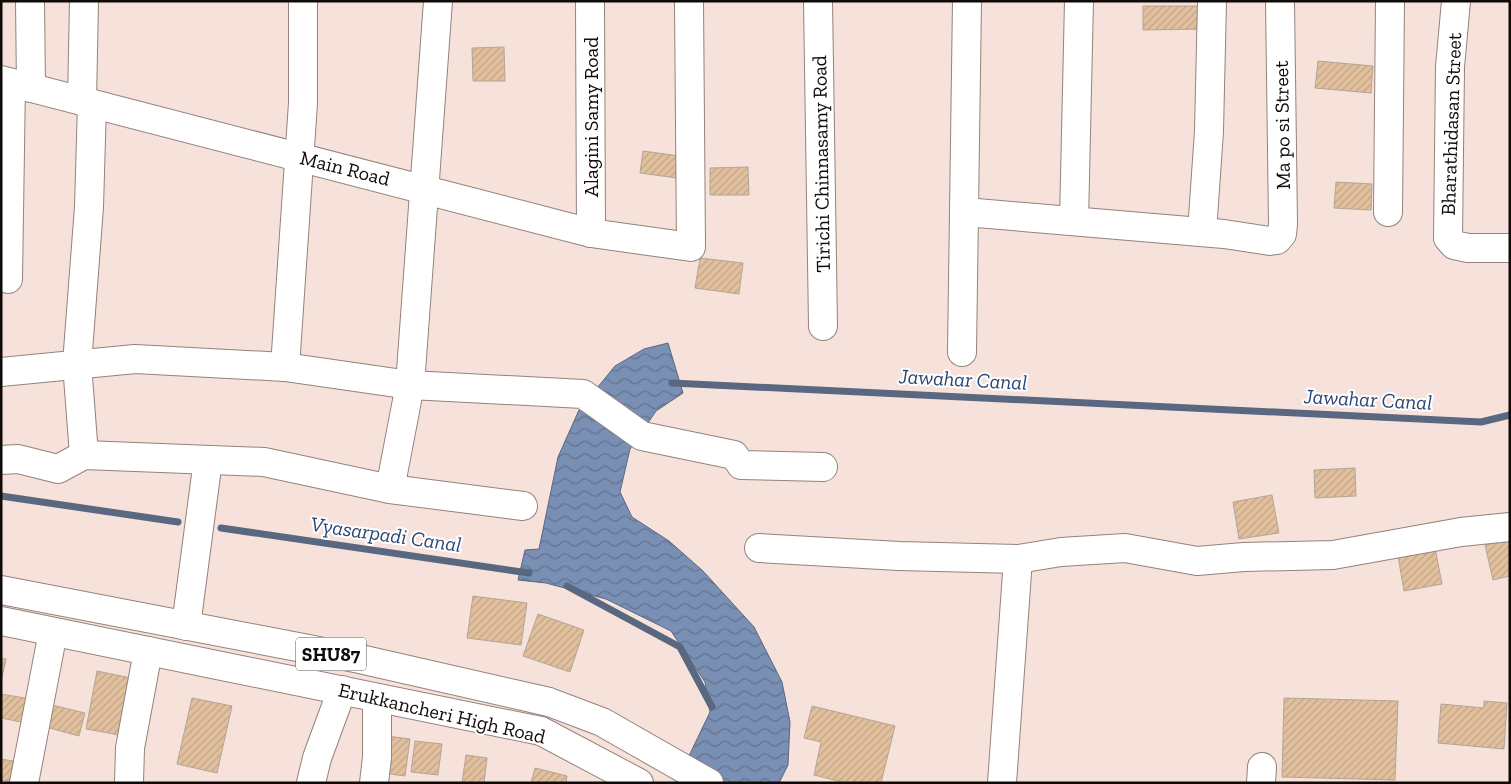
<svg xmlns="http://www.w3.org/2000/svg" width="1511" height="784" font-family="'Zilla Slab',serif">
  <defs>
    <pattern id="water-waves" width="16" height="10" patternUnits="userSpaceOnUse" patternTransform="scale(1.25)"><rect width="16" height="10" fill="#7a8fb4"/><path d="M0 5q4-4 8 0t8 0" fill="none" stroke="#637390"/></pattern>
    <pattern id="building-hatch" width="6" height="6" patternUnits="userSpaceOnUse" patternTransform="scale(1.25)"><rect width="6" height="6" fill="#e2c09d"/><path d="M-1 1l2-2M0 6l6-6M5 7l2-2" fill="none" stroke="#c1a486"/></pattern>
  </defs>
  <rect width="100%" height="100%" fill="#f6e2db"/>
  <!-- water -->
  <polygon fill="url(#water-waves)" stroke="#5a6780" points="668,343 683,393 656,411 630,449 620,492 632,517 669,541 703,571 754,627 782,682 790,722 788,765 779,783 676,783 710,712 705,682 671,631 606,599 546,583 518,580 525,550 539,549 558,457 579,410 615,366 644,349"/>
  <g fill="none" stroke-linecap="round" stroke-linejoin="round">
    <!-- stream -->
    <g stroke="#5a6780" stroke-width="7">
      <polyline points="672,383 1481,422 1510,415"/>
      <polyline points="1,496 178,522"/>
      <polyline points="221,528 529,573"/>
      <polyline points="567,586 680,647 712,707"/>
    </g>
  </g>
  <!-- building -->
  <g fill="url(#building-hatch)" stroke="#b2a598">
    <polygon points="1143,6 1205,6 1205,29 1143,30"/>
    <polygon points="504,47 505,81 473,81 472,48"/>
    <polygon points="1318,61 1373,66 1371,93 1315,88"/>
    <polygon points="643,151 687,157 684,179 640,173"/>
    <polygon points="748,167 749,195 710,195 710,168"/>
    <polygon points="1336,182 1372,184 1371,210 1334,208"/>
    <polygon points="700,258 743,263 739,294 695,288"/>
    <polygon points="1355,468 1356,496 1315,498 1314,470"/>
    <polygon points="1272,495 1279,533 1239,539 1233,502"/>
    <polygon points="1510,540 1510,576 1493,580 1485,545"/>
    <polygon points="1435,548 1442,584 1404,591 1398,556"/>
    <polygon points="473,596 527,603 521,645 467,638"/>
    <polygon points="538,614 584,630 570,672 523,656"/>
    <polygon points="1,658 6,659 1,682"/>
    <polygon points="97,671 136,679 125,736 86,729"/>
    <polygon points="1,694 31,699 26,723 1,718"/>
    <polygon points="192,698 232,706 217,773 177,764"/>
    <polygon points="1284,698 1398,701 1395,780 1282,777"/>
    <polygon points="1484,701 1507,703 1504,749 1438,743 1441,704 1484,708"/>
    <polygon points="48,704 85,713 79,736 42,726"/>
    <polygon points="812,706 895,726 881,783 846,783 814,775 821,742 804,738"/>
    <polygon points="387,736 410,739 405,776 382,773"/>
    <polygon points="415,741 442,744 438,775 411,772"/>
    <polygon points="466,755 487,758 484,783 462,783"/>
    <polygon points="1,759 13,761 10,781 1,780"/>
    <polygon points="535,768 567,776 566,783 531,783"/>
  </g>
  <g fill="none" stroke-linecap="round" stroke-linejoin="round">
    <!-- minor casing -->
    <g stroke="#94827b" stroke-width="30">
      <g id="minor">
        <polyline points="30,1 31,88"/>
        <polyline points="590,1 591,233"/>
        <polyline points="818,1 823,326"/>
        <polyline points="1456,1 1450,67 1448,238 1454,245 1468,248 1510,248"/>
        <polyline points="1,80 591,233 691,247 689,1"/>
        <polyline points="82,101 84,1"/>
        <polyline points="965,212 1224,234 1270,241 1277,240 1282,234 1283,224 1280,1"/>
        <polyline points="1388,212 1390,1"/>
        <polyline points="1074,221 1079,1"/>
        <polyline points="1202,232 1209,131 1212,1"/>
        <polyline points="8,279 11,83"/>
        <polyline points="962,352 967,1"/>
        <polyline points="285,367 303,103 303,1"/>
        <polyline points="1,372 135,359 285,367 410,385 583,394 642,436 734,455 741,465 823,467"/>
        <polyline points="84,455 77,364 89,207 92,104"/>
        <polyline points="1,460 18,459 58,469 84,455 264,462 390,489 523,506"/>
        <polyline points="390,489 410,385 438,1"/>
        <polyline points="759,548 899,556 1018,559 1061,552 1125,548 1197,561 1244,557 1333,555 1461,532 1510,527"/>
        <polyline points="186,626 208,460"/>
        <polyline points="24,783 53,632"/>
        <polyline points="129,783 130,748 148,651"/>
        <polyline points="311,783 317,758 342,690"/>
        <polyline points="374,783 377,757 377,698"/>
        <polyline points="1002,783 1018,559"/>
        <polyline points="1261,783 1262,767"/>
      </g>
    </g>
    <!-- primary casing -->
    <g stroke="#94827b" stroke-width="30">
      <g id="primary">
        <polyline points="1,590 360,659 549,702 602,722 709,783"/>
        <polyline points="1,621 541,731 639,783"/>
      </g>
    </g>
    <!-- minor -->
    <use href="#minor" stroke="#fff" stroke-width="28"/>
    <!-- primary -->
    <use href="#primary" stroke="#fff" stroke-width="28"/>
  </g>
  <g text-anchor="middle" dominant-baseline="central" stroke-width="4" stroke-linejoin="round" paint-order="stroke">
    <!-- shield labels -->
    <rect fill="#fff" stroke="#585452" stroke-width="1" x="296" y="637.5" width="70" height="33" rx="4"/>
    <g font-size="19" font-weight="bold" fill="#100a08">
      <text x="331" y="654">SHU87</text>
    </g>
    <!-- street labels -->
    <g font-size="20" fill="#100a08" stroke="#fff">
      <text transform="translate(591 117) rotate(-90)">Alagini Samy Road</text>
      <text transform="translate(1451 124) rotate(-88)">Bharathidasan Street</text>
      <text transform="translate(1282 125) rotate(-91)">Ma po si Street</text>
      <text transform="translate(821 164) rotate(-91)">Tirichi Chinnasamy Road</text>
      <text transform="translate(345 168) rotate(14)">Main Road</text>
      <text transform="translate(442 713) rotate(13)">Erukkancheri High Road</text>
    </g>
    <!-- water labels -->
    <g font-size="21" font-style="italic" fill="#294677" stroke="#fff">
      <text transform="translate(963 379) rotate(3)">Jawahar Canal</text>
      <text transform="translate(1368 399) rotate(3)">Jawahar Canal</text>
      <text transform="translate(386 534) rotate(8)">Vyasarpadi Canal</text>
    </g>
  </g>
  <!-- border -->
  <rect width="1511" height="784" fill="none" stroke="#100a08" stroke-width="5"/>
</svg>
